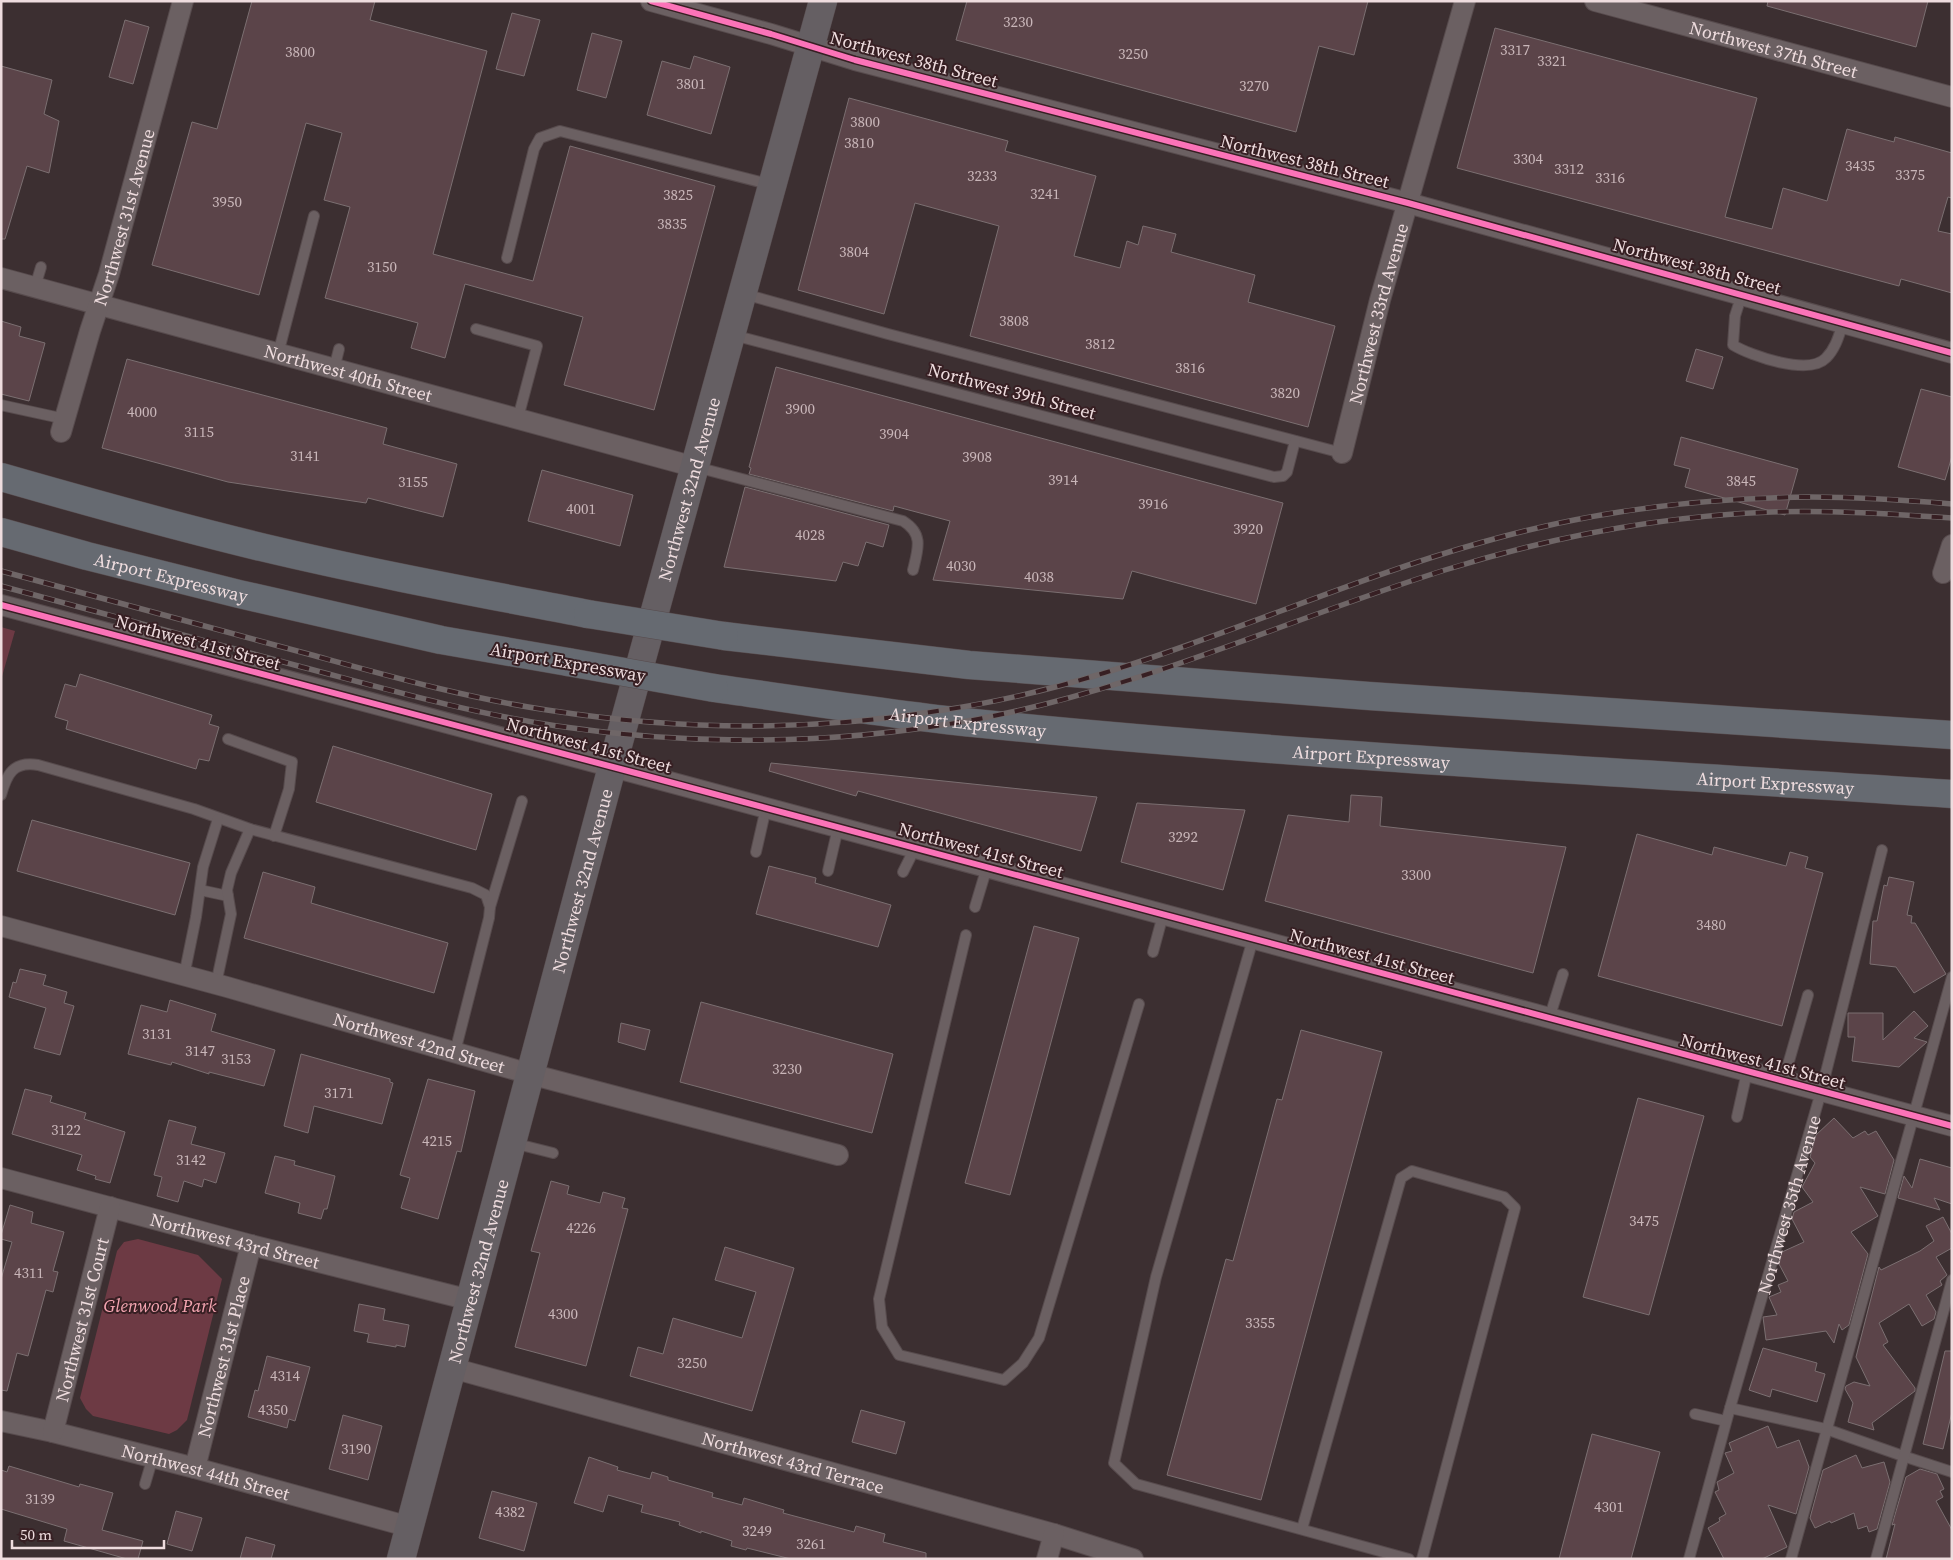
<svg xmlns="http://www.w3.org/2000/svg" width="1953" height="1560" font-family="'Source Serif 4',serif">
  <rect width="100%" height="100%" fill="#3c2f31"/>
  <!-- green -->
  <g fill="#6d3a44">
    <polygon points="1,627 15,631 1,680"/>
    <polygon points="138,1239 198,1255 222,1279 187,1420 177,1430 169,1434 93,1416 86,1409 80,1398 117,1251 124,1242"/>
  </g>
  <!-- building -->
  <g fill="#5b4449" stroke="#7b6f71">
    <polygon points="252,1 375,1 370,20 487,51 433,254 533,281 570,146 715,186 654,410 564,385 583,317 465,284 445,358 411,348 418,323 325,298 350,207 324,200 342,133 306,123 259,295 152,265 192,122 217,129"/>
    <polygon points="967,1 1368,1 1354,55 1319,46 1296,132 956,40"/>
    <polygon points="1768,1 1928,1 1916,47 1767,6"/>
    <polygon points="512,13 540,20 524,76 496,69"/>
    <polygon points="125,20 149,27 133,84 109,77"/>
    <polygon points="1495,28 1757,98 1725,217 1772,229 1783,188 1827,201 1847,129 1894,142 1895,137 1952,153 1952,198 1948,197 1938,231 1952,234 1952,293 1901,279 1899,286 1457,168"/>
    <polygon points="592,33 622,41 606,98 577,90"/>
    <polygon points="694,56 730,67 711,134 647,115 662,61 690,69"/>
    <polygon points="1,66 52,80 44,114 59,121 49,173 27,166 5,239 1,239"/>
    <polygon points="849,98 1008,141 1005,151 1096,176 1074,256 1120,268 1127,241 1138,245 1143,226 1176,234 1171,252 1255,275 1248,302 1335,326 1308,427 970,336 999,226 915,203 884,314 798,290"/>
    <polygon points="1,321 21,327 19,336 45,343 29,401 1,394"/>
    <polygon points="1696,349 1723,357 1713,389 1686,381"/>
    <polygon points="127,359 387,428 383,444 457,464 443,517 368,498 366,503 228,482 102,448"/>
    <polygon points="776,367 1283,503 1256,604 1132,571 1123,599 933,580 950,521 894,506 893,511 749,474 751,468 749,467"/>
    <polygon points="1921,389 1952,397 1952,456 1945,480 1898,467"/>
    <polygon points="1681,437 1798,469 1785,515 1685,487 1690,469 1674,465"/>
    <polygon points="542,470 633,495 620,546 528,521"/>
    <polygon points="745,487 889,525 883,547 866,542 858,566 843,562 836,581 724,567"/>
    <polygon points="80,674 212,715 209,724 219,727 209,761 199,759 196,769 66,729 68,721 55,717 65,684 76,687"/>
    <polygon points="333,746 492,794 476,850 316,802"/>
    <polygon points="771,763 1097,797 1081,851 858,791 856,796 769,771"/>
    <polygon points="1351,795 1382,797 1380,826 1566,847 1533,973 1265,901 1288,815 1349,822"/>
    <polygon points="1137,803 1245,810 1223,890 1121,862"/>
    <polygon points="32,820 190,863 175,915 17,871"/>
    <polygon points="1637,834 1712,855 1714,847 1786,866 1790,852 1808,857 1805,868 1823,873 1782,1026 1598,976"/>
    <polygon points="769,866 816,878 815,883 891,905 878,947 756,914"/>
    <polygon points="263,872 315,887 311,903 448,943 434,993 244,938"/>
    <polygon points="1889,877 1914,882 1907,915 1912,916 1911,923 1915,923 1946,974 1914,993 1896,967 1870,964 1873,921 1877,921 1884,885 1887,886"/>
    <polygon points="1034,926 1079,938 1010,1195 965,1183"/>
    <polygon points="20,969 46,975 43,985 67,992 64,1003 74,1006 60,1055 34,1048 46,1008 9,997 13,982 16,983"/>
    <polygon points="170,1000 216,1014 211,1031 275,1050 264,1086 209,1072 209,1074 172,1062 171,1065 128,1054 141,1005 167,1012"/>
    <polygon points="701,1002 893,1054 872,1133 680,1082"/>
    <polygon points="1914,1011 1928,1026 1914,1038 1927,1042 1899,1067 1852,1061 1855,1037 1848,1037 1848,1013 1883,1013 1883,1040"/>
    <polygon points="621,1023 650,1030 645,1050 618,1042"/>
    <polygon points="1301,1030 1382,1052 1261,1500 1167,1475 1226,1259 1233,1261 1277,1099 1282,1100"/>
    <polygon points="301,1054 390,1079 390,1082 393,1083 382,1124 314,1106 308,1133 284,1126"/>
    <polygon points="428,1079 475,1091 461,1152 457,1151 438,1219 401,1208 410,1178 400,1175"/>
    <polygon points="25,1089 52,1096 50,1102 86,1113 84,1119 125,1132 110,1183 95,1179 96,1176 77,1170 82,1155 12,1134"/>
    <polygon points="1638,1098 1704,1116 1649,1315 1583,1297"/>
    <polygon points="1834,1118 1853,1138 1865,1131 1868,1135 1876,1131 1894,1160 1885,1194 1860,1187 1878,1216 1851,1232 1868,1254 1849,1325 1842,1330 1839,1324 1834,1343 1826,1331 1766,1340 1763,1317 1777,1315 1769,1297 1781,1292 1778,1285 1788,1281 1779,1264 1782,1252 1804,1242 1792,1219 1794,1212 1813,1202 1802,1187 1815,1163 1810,1157 1816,1135"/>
    <polygon points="169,1120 196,1127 191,1144 225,1153 216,1183 204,1179 202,1187 184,1181 178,1202 157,1196 162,1177 154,1175"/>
    <polygon points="275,1156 295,1161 294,1165 335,1176 327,1209 324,1209 321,1219 298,1213 300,1203 265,1193"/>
    <polygon points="1920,1159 1952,1168 1952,1204 1934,1198 1940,1210 1898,1198 1904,1176 1912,1188"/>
    <polygon points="551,1181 569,1186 567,1194 600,1203 603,1192 625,1198 622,1208 628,1209 586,1366 515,1347 540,1253 531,1251"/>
    <polygon points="10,1205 33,1212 31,1223 64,1232 53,1271 58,1272 53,1292 46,1290 28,1356 17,1353 7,1391 1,1390 1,1279 12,1242 1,1239 1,1235"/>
    <polygon points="1943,1217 1952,1234 1952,1248 1936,1257 1947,1275 1940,1281 1942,1285 1926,1295 1936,1312 1934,1319 1922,1326 1909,1304 1879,1323 1888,1342 1883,1345 1915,1388 1915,1391 1872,1423 1874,1430 1848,1422 1853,1403 1845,1389 1846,1386 1854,1382 1870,1386 1856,1357 1879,1267 1881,1270 1920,1251 1934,1241 1926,1226"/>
    <polygon points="725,1247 794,1268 752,1411 630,1376 638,1347 663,1354 673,1318 742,1338 756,1292 715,1280"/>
    <polygon points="359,1304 385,1309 383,1320 409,1325 405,1347 396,1345 396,1347 367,1342 369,1334 354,1331"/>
    <polygon points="1763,1348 1817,1363 1815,1371 1825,1374 1817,1402 1772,1389 1770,1397 1749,1390"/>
    <polygon points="1945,1351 1952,1351 1952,1412 1943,1449 1923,1444"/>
    <polygon points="267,1356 310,1367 295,1421 289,1419 287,1428 248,1417 255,1390 258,1391"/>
    <polygon points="861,1410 905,1422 896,1454 852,1442"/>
    <polygon points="343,1415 382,1426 368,1480 329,1469"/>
    <polygon points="1768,1426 1777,1448 1799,1440 1809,1467 1796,1514 1768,1505 1787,1547 1762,1559 1724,1559 1708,1528 1720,1521 1719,1518 1726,1514 1715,1492 1719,1490 1717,1482 1734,1473 1725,1453 1732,1451 1729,1443"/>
    <polygon points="1592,1434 1660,1452 1631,1559 1559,1559"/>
    <polygon points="1856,1455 1862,1468 1884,1462 1890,1482 1877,1529 1869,1532 1867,1526 1858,1529 1854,1513 1831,1523 1830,1521 1815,1528 1810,1518 1823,1470"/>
    <polygon points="589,1457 618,1467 617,1470 650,1479 652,1472 668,1477 668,1480 713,1493 712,1497 742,1505 744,1498 784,1510 783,1513 854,1532 856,1526 885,1534 883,1542 926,1553 926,1559 791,1559 747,1548 746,1550 731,1546 732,1541 701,1531 701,1533 679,1525 680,1522 641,1512 643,1505 608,1495 603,1512 574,1503"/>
    <polygon points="9,1466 79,1487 80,1484 113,1493 102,1530 143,1541 138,1559 127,1559 64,1541 67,1529 1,1509 1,1470 7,1472"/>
    <polygon points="1920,1469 1937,1474 1944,1489 1940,1491 1943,1497 1936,1501 1952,1530 1952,1559 1886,1559 1895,1524 1892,1525 1906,1477"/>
    <polygon points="492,1491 537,1503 524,1551 479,1538"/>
    <polygon points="176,1511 202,1518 192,1551 167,1544"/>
    <polygon points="246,1537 275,1545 271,1559 240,1559"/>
  </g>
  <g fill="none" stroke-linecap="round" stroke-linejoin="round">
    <!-- lane casing -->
    <g stroke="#574b4d" stroke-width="12">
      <g id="lane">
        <polyline points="507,258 534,149 540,138 560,131 772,185"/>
        <polyline points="35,287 41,267"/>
        <polyline points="744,294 888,334 1342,453"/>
        <path d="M1742 294 1735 316 1733 345C1751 356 1809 376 1826 358 1836 348 1839 335 1843 323"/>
        <polyline points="476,329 537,346 518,418"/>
        <polyline points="733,335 1274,477 1283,476 1287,472 1295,441"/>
        <polyline points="278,354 314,216"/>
        <polyline points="334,369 339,349"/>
        <polyline points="1,405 65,419"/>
        <path d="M696 467 903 521C924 534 918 549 913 570"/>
        <polyline points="228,739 292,762 289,789 274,836"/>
        <path d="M1 795C7 774 13 761 38 765L194 809 250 829 472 888 486 895 490 907 489 918 455 1052"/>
        <polyline points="756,852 766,808"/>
        <polyline points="828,871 838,828"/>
        <polyline points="903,872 915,848"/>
        <polyline points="200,890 228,896"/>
        <polyline points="490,907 522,801"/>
        <polyline points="975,907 987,867"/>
        <polyline points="966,935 879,1299 882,1327 899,1355 1004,1380 1023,1363 1039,1338 1139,1004"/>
        <polyline points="1253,939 1156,1277 1114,1463 1136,1484 1409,1559"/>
        <polyline points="1153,952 1163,915"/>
        <polyline points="184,976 196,917 203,867 218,819"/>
        <polyline points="216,984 231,914 227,890 231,873 250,829"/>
        <polyline points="1549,1019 1563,974"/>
        <polyline points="1783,1082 1808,995"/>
        <polyline points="1737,1117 1747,1072"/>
        <polyline points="513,1143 553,1153"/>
        <polyline points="1730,1408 1826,1429 1903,1456 1952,1472"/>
        <polyline points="1695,1414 1726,1421"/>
        <polyline points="145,1484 153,1457"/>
        <polyline points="1302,1529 1401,1178 1412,1171 1504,1197 1515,1208 1422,1559"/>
        <path id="s1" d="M1689 1559 1730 1408 1821 1092 1882 850"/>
        <polyline points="1791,1559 1952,977"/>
        <polyline points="1876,1559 1952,1280"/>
      </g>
    </g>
    <!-- street casing -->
    <g stroke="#574b4d" stroke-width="22">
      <g id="street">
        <polyline points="651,1 771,34 855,60 1408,203 1952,353"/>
        <path id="s2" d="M1595 1 1952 97"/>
        <path id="s3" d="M1 278 695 467"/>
        <path id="s4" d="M61 432 90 331 109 274 183 1"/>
        <path id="s5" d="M1342 453 1380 300 1465 1"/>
        <polyline points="1943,573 1952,545"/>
        <polyline points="1,605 647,776 1952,1126"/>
        <path id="s6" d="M1 926 227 987 530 1074 838 1155"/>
        <path id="s7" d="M1 1178 251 1245 470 1300"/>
        <path id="s8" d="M452 1368 1054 1534 1133 1559"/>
        <path id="s9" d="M1 1421 53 1432 195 1468 410 1527"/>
        <path id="s10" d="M53 1432 110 1207"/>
        <path id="s11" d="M195 1468 251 1245"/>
        <polyline points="1047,1559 1054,1534"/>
      </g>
    </g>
    <!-- secondary casing -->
    <g stroke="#574b4d" stroke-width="29">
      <g id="secondary">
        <path id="s12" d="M401 1559 612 767 823 1"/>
      </g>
    </g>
    <!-- highway casing -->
    <g stroke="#574b4d" stroke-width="29">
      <g id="highway">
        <path d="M1 477C88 502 174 526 261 547 370 573 479 593 588 614"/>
        <path id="s13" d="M1 532 87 556 239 594 441 640 568 662"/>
        <polyline points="724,636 969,665 1369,696 1952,735"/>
        <path id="s14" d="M714 688C800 700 887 714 974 723 1299 756 1626 772 1952 794"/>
      </g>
    </g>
    <!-- lane -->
    <use href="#lane" stroke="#6b6062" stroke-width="10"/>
    <!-- street -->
    <use href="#street" stroke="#6b6062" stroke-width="20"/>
    <!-- secondary -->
    <use href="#secondary" stroke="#655f63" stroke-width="28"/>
    <!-- highway -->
    <use href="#highway" stroke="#666a71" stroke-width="28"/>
    <!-- rail casing -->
    <g stroke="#6f6667" stroke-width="5.5">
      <g id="rail">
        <path d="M1 571C105 599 208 627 312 655 389 676 467 698 547 710 676 730 808 732 937 711 993 703 1049 690 1104 673 1232 634 1354 578 1483 542 1577 515 1674 501 1771 498 1831 495 1892 499 1952 504"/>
        <path d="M1 586C102 613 202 640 302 667 386 689 470 713 557 726 693 746 831 745 967 721 1133 692 1285 620 1445 570 1551 537 1660 516 1771 512 1831 510 1892 514 1952 518"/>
      </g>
    </g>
    <!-- rail -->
    <use href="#rail" stroke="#371f23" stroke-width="4" stroke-dasharray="11" stroke-linecap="butt"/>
    <!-- highway-bridge casing -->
    <g stroke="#574b4d" stroke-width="29" stroke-linecap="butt">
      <g id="highway-bridge">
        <polyline points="588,614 724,636"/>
        <polyline points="568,662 714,688"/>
      </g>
    </g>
    <!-- highway-bridge -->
    <use href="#highway-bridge" stroke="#666a71" stroke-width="28"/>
    <!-- cycleway casing -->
    <g stroke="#371f23" stroke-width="9">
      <g id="cycleway">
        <polyline points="651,1 771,34 855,60 1408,203 1952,353"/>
        <polyline points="1,605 647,776 1952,1126"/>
      </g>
    </g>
    <!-- cycleway -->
    <use href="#cycleway" stroke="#fb73b8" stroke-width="6"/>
  </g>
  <g text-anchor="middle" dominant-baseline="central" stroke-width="4" stroke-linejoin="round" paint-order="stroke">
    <!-- number labels -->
    <g font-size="15" fill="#c9b6b9">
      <text x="1018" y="21">3230</text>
      <text x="1515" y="49">3317</text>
      <text x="300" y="51">3800</text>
      <text x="1133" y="53">3250</text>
      <text x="1552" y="60">3321</text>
      <text x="691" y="83">3801</text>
      <text x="1254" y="85">3270</text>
      <text x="865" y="121">3800</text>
      <text x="859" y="142">3810</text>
      <text x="1528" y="158">3304</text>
      <text x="1860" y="165">3435</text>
      <text x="1569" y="168">3312</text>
      <text x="1910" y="174">3375</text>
      <text x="982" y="175">3233</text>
      <text x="1610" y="177">3316</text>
      <text x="1045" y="193">3241</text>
      <text x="678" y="194">3825</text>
      <text x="227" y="201">3950</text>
      <text x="672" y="223">3835</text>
      <text x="854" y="251">3804</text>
      <text x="382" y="266">3150</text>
      <text x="1014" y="320">3808</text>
      <text x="1100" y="343">3812</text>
      <text x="1190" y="367">3816</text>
      <text x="1285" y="392">3820</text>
      <text x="800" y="408">3900</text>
      <text x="142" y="411">4000</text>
      <text x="199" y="431">3115</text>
      <text x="894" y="433">3904</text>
      <text x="305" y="455">3141</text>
      <text x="977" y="456">3908</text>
      <text x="1063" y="479">3914</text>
      <text x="1741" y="480">3845</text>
      <text x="413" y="481">3155</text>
      <text x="1153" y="503">3916</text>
      <text x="581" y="508">4001</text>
      <text x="1248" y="528">3920</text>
      <text x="810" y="534">4028</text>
      <text x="961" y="565">4030</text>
      <text x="1039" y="576">4038</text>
      <text x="1183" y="836">3292</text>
      <text x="1416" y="874">3300</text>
      <text x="1711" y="924">3480</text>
      <text x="157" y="1033">3131</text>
      <text x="200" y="1050">3147</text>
      <text x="236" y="1058">3153</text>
      <text x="787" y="1068">3230</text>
      <text x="339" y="1092">3171</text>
      <text x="66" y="1129">3122</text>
      <text x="437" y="1140">4215</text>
      <text x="191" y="1159">3142</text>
      <text x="1644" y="1220">3475</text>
      <text x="581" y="1227">4226</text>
      <text x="29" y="1272">4311</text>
      <text x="563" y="1313">4300</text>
      <text x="1260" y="1322">3355</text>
      <text x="692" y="1362">3250</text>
      <text x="285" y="1375">4314</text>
      <text x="273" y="1409">4350</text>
      <text x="356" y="1448">3190</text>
      <text x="40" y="1498">3139</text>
      <text x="1609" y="1506">4301</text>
      <text x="510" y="1511">4382</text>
      <text x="757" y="1530">3249</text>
      <text x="811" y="1543">3261</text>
    </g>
    <!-- street labels -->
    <g font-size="18" fill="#eedcde" stroke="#371f23">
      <text stroke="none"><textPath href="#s2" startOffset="185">Northwest 37th Street</textPath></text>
      <text transform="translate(914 59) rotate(15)">Northwest 38th Street</text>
      <text transform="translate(1305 161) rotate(14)">Northwest 38th Street</text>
      <text stroke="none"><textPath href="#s4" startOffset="224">Northwest 31st Avenue</textPath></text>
      <text transform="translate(1697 266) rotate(15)">Northwest 38th Street</text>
      <text stroke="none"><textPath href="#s5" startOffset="144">Northwest 33rd Avenue</textPath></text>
      <text stroke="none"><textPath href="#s3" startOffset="360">Northwest 40th Street</textPath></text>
      <text transform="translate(1012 391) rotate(15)">Northwest 39th Street</text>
      <text stroke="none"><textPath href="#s12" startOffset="1108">Northwest 32nd Avenue</textPath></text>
      <text stroke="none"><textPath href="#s13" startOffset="176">Airport Expressway</textPath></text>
      <text transform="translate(198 642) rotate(15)">Northwest 41st Street</text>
      <text transform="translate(568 662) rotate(10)">Airport Expressway</text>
      <text stroke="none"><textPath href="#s14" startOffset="256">Airport Expressway</textPath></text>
      <text transform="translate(589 745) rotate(15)">Northwest 41st Street</text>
      <text stroke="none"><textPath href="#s14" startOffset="661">Airport Expressway</textPath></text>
      <text stroke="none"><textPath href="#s14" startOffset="1066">Airport Expressway</textPath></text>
      <text transform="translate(981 850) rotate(15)">Northwest 41st Street</text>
      <text stroke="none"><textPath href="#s12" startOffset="702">Northwest 32nd Avenue</textPath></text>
      <text transform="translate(1372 956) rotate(15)">Northwest 41st Street</text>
      <text stroke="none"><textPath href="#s6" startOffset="434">Northwest 42nd Street</textPath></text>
      <text transform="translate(1763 1061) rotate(15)">Northwest 41st Street</text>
      <text stroke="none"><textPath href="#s1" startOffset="368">Northwest 35th Avenue</textPath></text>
      <text stroke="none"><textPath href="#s7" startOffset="242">Northwest 43rd Street</textPath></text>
      <text stroke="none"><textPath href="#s12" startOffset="298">Northwest 32nd Avenue</textPath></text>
      <text stroke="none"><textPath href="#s10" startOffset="116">Northwest 31st Court</textPath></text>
      <text stroke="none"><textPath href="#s11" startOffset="115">Northwest 31st Place</textPath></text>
      <text stroke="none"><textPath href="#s8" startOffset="354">Northwest 43rd Terrace</textPath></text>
      <text stroke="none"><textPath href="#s9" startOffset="211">Northwest 44th Street</textPath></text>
    </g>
    <!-- park labels -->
    <g font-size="18" font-style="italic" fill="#f4a5b1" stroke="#371f23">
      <text x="160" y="1305">Glenwood Park</text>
    </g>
  </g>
  <!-- border -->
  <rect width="1953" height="1560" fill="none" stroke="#eedcde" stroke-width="5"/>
  <!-- scale -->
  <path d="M12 1540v8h152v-8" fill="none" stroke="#eedcde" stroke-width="2.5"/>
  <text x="20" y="1540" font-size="15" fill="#eedcde" stroke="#371f23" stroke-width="4" paint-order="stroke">50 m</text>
</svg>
